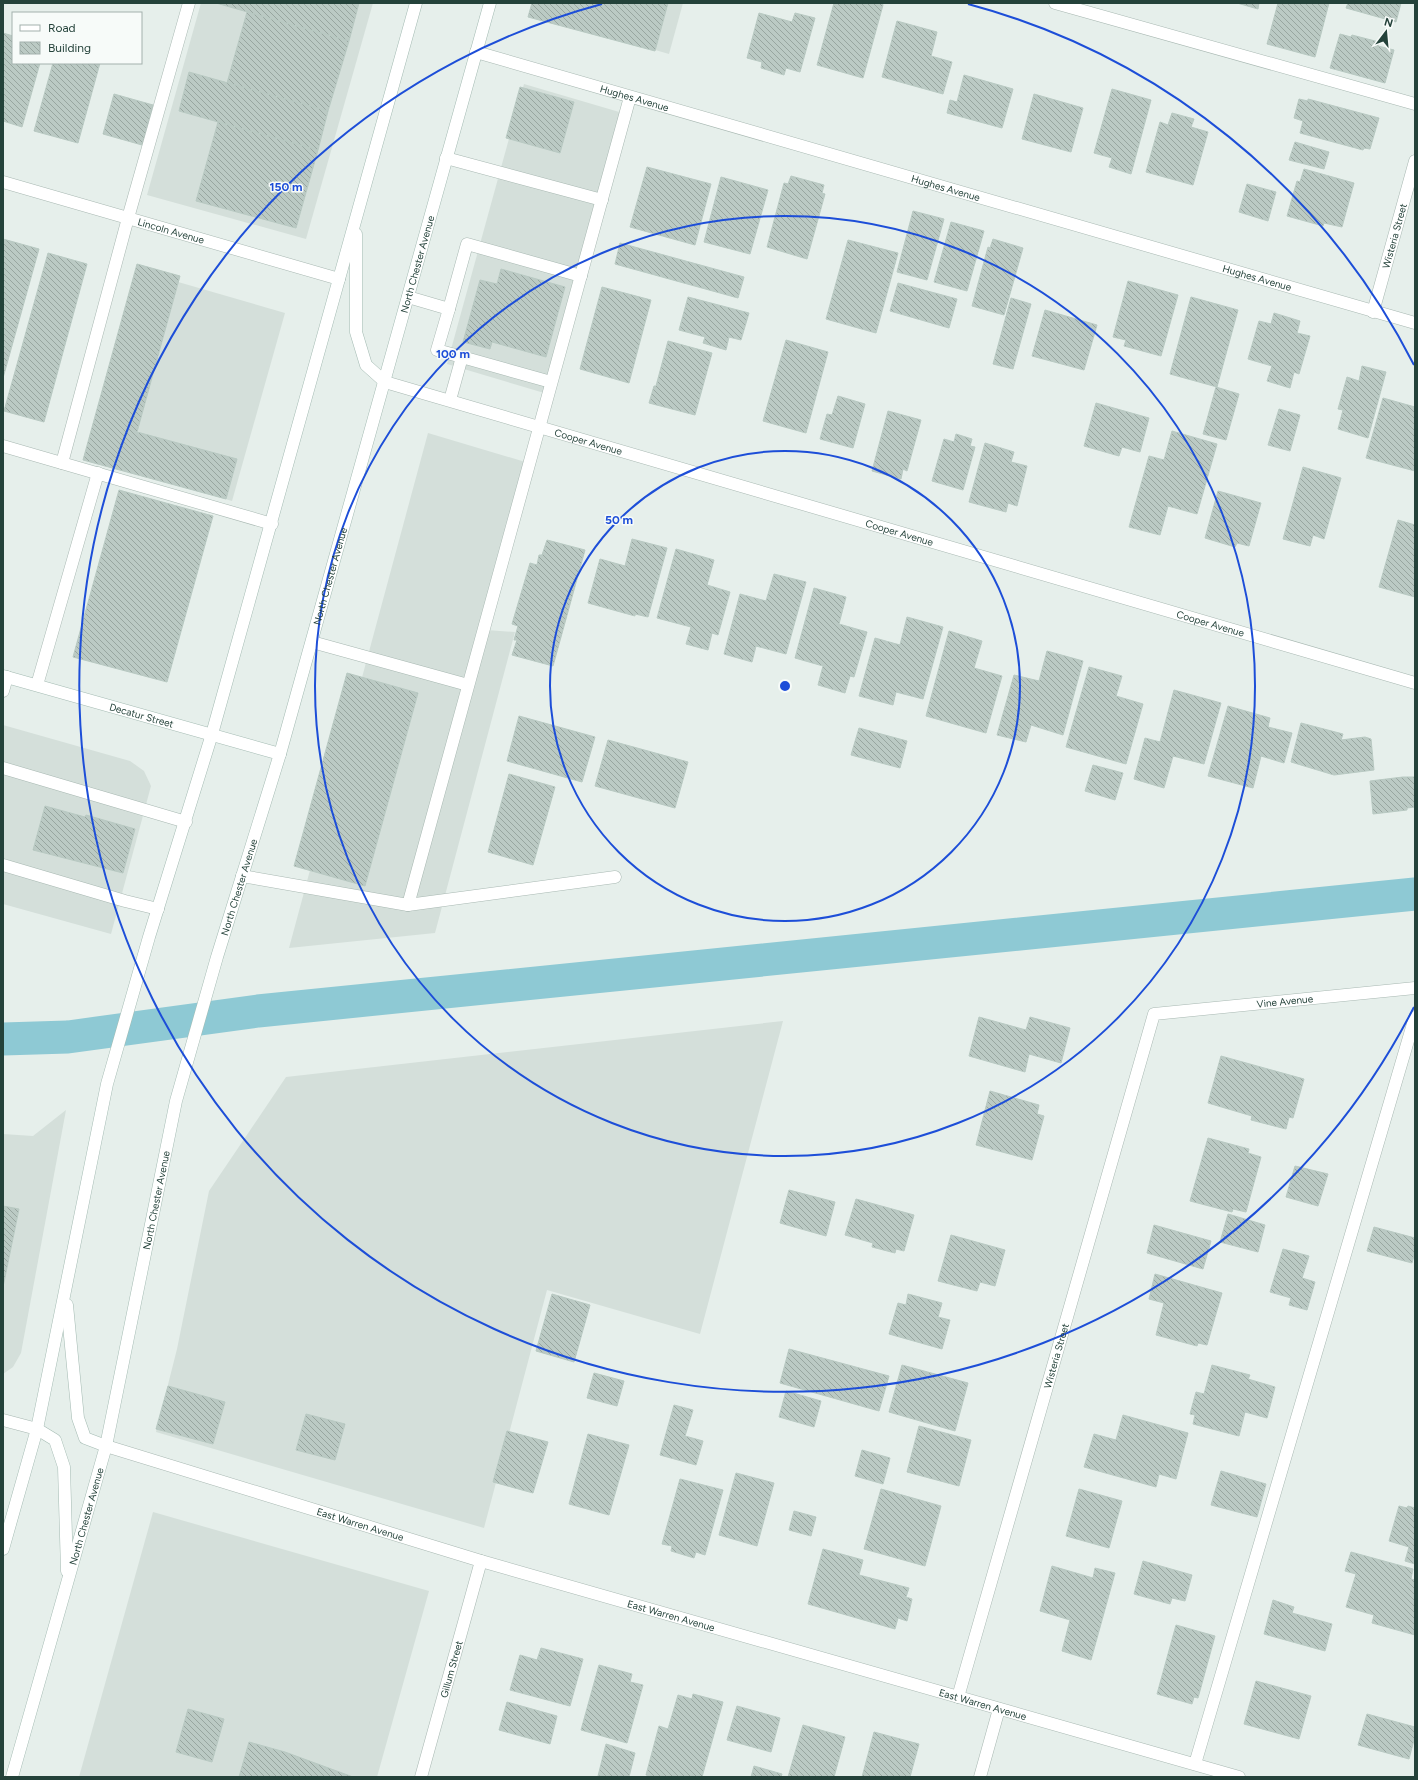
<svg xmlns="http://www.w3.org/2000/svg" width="1418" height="1780" font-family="Figtree,sans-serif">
  <defs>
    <pattern id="building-back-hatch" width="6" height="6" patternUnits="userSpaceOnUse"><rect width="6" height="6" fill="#bbcac4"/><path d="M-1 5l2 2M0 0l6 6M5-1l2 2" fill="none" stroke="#98a6a0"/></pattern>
  </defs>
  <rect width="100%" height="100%" fill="#e6efeb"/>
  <!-- built -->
  <g fill="#d4dfda">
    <polygon points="201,3 373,3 306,239 147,195"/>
    <polygon points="546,3 683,3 669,54 542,17"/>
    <polygon points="524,84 626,114 551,395 447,364"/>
    <polygon points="147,273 285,313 232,501 95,461"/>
    <polygon points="428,433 532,464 486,630 515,632 435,933 289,948"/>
    <polygon points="3,725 130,761 144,771 151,786 111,934 3,904"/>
    <polygon points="783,1021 700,1334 547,1290 484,1528 156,1432 177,1349 209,1191 286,1077"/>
    <polygon points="66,1110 21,1353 13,1367 3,1374 3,1134 33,1136"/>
    <polygon points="153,1512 429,1591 377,1777 79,1777"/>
  </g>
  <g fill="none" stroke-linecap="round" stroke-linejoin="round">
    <!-- canal -->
    <polyline stroke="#8ec9d4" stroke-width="33" points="3,1039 68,1037 258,1011 1415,894"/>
  </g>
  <!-- building -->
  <g fill="url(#building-back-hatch)" stroke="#b8c9c2">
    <polygon points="216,3 359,3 349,41"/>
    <polygon points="532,3 668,3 655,51 528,17"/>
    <polygon points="834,3 882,3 883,5 863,78 817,65"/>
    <polygon points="1237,3 1259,3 1258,9"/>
    <polygon points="1278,3 1329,3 1315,57 1267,44"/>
    <polygon points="1348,3 1401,3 1396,22 1346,8"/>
    <polygon points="247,12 349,41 328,111 227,83"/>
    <polygon points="759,13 792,22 795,13 815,18 800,72 786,68 784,75 761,68 762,62 747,58"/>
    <polygon points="897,21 937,32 931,56 952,62 943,94 882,77"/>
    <polygon points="3,33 13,36 13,63 40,63 22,127 3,121"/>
    <polygon points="1340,34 1351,37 1352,35 1379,42 1378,46 1394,50 1385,83 1330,68"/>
    <polygon points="53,63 100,63 78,143 34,131"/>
    <polygon points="189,72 328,111 318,150 179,111"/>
    <polygon points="964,75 1013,89 1002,128 947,113 950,100 957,102"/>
    <polygon points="520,87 574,102 560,153 506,138"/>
    <polygon points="1112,89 1151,100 1131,174 1109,167 1112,158 1094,153"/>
    <polygon points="114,94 153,105 142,145 103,134"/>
    <polygon points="1034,94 1083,108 1071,152 1022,139"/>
    <polygon points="1299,99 1308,101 1308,99 1379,118 1370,149 1364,148 1363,150 1300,133 1303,121 1294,118"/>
    <polygon points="1172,113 1194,119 1191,127 1208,132 1193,185 1146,172 1160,122 1168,125"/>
    <polygon points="218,122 318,150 296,228 196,201"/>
    <polygon points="1295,142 1329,152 1324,169 1289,160"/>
    <polygon points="647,167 711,184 695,245 630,227"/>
    <polygon points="1304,169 1354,183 1342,227 1324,223 1323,226 1287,216 1297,181 1300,182"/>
    <polygon points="791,176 824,185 822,193 825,194 807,259 767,247 784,183 788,184"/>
    <polygon points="721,177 768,190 750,254 704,242"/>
    <polygon points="1247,184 1276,192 1268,221 1239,212"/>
    <polygon points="913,211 944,219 927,280 897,272"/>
    <polygon points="951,222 984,231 967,291 934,282"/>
    <polygon points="3,239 39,249 3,378"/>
    <polygon points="993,239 1023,248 1004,315 972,306 988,247 990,248"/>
    <polygon points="848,240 898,253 876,333 826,319"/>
    <polygon points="620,243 744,277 738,298 615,264"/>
    <polygon points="48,253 87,264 44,422 4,411"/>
    <polygon points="137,264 180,276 137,432 237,459 226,499 83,460"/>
    <polygon points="501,269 565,287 546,357 492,342 490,349 463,342 480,280 497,284"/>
    <polygon points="1128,281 1178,295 1161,356 1124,346 1126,340 1113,337"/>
    <polygon points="898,283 957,299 949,328 890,311"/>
    <polygon points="602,287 651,300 629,383 580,369"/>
    <polygon points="688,297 749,313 741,340 729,337 726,350 703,343 705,337 679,330"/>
    <polygon points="1191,297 1238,310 1217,387 1170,374"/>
    <polygon points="1011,298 1031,304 1013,369 993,364"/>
    <polygon points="1045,310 1097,325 1084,370 1032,356"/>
    <polygon points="1274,313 1300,321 1297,333 1310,336 1299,374 1294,372 1290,388 1267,381 1272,366 1248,359 1259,321 1271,324"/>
    <polygon points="786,340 828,352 806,433 763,421"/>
    <polygon points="668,341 712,353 695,415 649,403 654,386 656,386"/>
    <polygon points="1362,366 1386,372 1368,438 1338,429 1343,410 1338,409 1347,377 1359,381"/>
    <polygon points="1216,387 1239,394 1226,440 1203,434"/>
    <polygon points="838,396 865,404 853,448 820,439 827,414 832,415"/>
    <polygon points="1383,398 1415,407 1415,471 1366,458"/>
    <polygon points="1096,403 1149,418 1140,452 1122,447 1119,456 1084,446"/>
    <polygon points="1279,409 1300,415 1290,451 1268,445"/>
    <polygon points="888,411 921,420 907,471 903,469 901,479 872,471"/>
    <polygon points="1172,431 1217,444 1197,514 1168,506 1160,535 1129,527 1149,456 1164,460"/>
    <polygon points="956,434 972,439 970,446 975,447 963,490 932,481 944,439 954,442"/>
    <polygon points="985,443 1014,452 1011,462 1027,466 1017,506 1008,503 1006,512 969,502"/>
    <polygon points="1303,467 1341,478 1324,539 1313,535 1310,546 1283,539"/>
    <polygon points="119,490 213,516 167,682 73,657"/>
    <polygon points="1218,491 1261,503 1249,546 1237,543 1235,547 1205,538"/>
    <polygon points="1398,520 1415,525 1415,597 1379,587"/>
    <polygon points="632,539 667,548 648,617 635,614 635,616 588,603 600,559 625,566"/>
    <polygon points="547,540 585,550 553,666 512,655 517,640 514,640 518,626 512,624 530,563 537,565 539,555 542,555"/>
    <polygon points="676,549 714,560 707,585 730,592 718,635 712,633 708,650 686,644 691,627 657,618"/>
    <polygon points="774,574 806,582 786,654 756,646 752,662 724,654 740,594 766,601"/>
    <polygon points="814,588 846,597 839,624 867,632 854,677 850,676 845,693 818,685 823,666 795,658"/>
    <polygon points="907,617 943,627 923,699 896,692 893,705 859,696 875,638 900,645"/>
    <polygon points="949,631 982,641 974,668 1002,676 986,733 926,716"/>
    <polygon points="1047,651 1083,661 1063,735 1031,725 1026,742 997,735 1014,675 1039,681"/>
    <polygon points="1089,667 1122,676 1116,696 1143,704 1126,764 1066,747"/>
    <polygon points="347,673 418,693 365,886 294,866"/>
    <polygon points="1174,690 1221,703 1204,764 1173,756 1164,788 1134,779 1145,738 1160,742"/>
    <polygon points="1228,706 1270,718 1268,727 1292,733 1284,763 1261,756 1253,788 1208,776"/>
    <polygon points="519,716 595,737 582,782 507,761"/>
    <polygon points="1301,723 1343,734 1341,740 1365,737 1371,739 1374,770 1334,775 1291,762"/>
    <polygon points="859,728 907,741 900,768 851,755"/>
    <polygon points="608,740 688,762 675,808 595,786"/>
    <polygon points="1093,765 1123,773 1115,800 1085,791"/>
    <polygon points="509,774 555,787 533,865 488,852"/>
    <polygon points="1403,777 1415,777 1415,807 1407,808 1407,810 1373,814 1370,781"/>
    <polygon points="45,806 85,817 86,815 135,829 123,873 33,850"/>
    <polygon points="979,1017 1026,1030 1030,1017 1070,1028 1061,1063 1029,1054 1025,1072 969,1056"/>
    <polygon points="1221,1056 1304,1079 1293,1118 1289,1117 1286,1129 1251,1120 1252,1116 1208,1103"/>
    <polygon points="990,1091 1039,1105 1037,1114 1044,1116 1032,1160 976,1145"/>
    <polygon points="1208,1138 1249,1149 1248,1153 1261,1157 1246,1212 1233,1209 1232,1212 1190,1201"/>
    <polygon points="1295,1166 1328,1174 1318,1206 1286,1197"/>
    <polygon points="789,1190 835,1202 826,1236 780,1223"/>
    <polygon points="856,1199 914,1215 904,1251 896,1249 895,1253 872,1247 873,1243 845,1235"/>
    <polygon points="3,1206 19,1209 3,1287"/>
    <polygon points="1228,1214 1265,1225 1258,1252 1220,1242"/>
    <polygon points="1154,1225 1211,1241 1203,1269 1147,1253"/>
    <polygon points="1374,1227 1415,1238 1415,1252 1412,1263 1367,1251"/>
    <polygon points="951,1235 1005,1250 995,1286 980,1282 977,1291 938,1281"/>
    <polygon points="1283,1249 1309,1256 1302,1278 1315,1282 1307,1310 1289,1305 1291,1298 1270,1292"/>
    <polygon points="1155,1274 1222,1293 1207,1345 1198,1343 1197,1346 1156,1335 1164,1303 1149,1299"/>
    <polygon points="552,1294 590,1305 574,1362 536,1351"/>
    <polygon points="908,1294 942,1303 938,1317 950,1320 942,1349 889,1334 898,1303 906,1305"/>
    <polygon points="789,1349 889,1376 879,1411 780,1383"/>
    <polygon points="902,1365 968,1383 955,1431 889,1412"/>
    <polygon points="1212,1365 1250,1375 1248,1379 1275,1387 1267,1418 1245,1412 1239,1436 1193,1424 1195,1415 1190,1414 1196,1392 1204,1394"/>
    <polygon points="594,1373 624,1381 617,1406 587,1398"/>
    <polygon points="168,1386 225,1402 213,1444 156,1429"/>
    <polygon points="786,1391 821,1401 814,1427 779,1417"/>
    <polygon points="674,1405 693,1410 685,1436 703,1441 696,1465 660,1455"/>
    <polygon points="306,1414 345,1424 335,1460 296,1450"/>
    <polygon points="1123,1415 1188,1433 1176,1479 1159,1474 1156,1487 1084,1467 1094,1434 1116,1440"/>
    <polygon points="919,1426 971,1440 959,1486 907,1472"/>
    <polygon points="507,1431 548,1442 533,1493 493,1482"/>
    <polygon points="588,1434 629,1445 609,1515 569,1504"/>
    <polygon points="862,1450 890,1458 883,1484 855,1476"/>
    <polygon points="1221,1471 1266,1484 1257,1517 1211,1505"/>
    <polygon points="736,1473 774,1483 757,1546 719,1535"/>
    <polygon points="680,1479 723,1490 705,1555 696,1552 694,1558 671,1551 672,1546 662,1544"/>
    <polygon points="881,1489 941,1506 925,1566 864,1549"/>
    <polygon points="1079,1489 1122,1501 1109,1548 1066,1536"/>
    <polygon points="1399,1506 1407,1508 1408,1506 1415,1508 1415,1564 1405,1561 1409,1547 1389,1541"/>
    <polygon points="794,1511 816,1517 811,1536 789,1530"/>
    <polygon points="823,1549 863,1560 859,1575 909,1588 906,1597 912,1599 907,1621 898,1618 895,1629 808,1604"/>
    <polygon points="1351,1552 1413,1569 1411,1579 1415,1580 1415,1635 1372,1623 1374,1615 1346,1607 1356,1574 1345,1571"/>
    <polygon points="1143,1561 1192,1575 1185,1601 1172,1598 1170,1604 1134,1594"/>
    <polygon points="1052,1566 1093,1578 1095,1568 1115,1573 1091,1660 1062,1651 1070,1620 1040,1611"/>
    <polygon points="1273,1600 1294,1607 1292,1613 1332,1624 1325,1651 1264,1634"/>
    <polygon points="1176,1625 1215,1636 1198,1698 1194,1697 1192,1704 1157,1694"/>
    <polygon points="541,1648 583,1659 570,1706 510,1690 520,1655 537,1660"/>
    <polygon points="599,1665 632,1674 630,1682 643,1685 627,1743 581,1730"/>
    <polygon points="1256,1681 1311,1696 1299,1739 1244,1724"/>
    <polygon points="693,1694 723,1702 702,1777 654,1777 646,1775 659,1726 668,1729 678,1695 692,1699"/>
    <polygon points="507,1702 557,1716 550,1744 499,1730"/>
    <polygon points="737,1706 780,1718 771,1752 727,1740"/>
    <polygon points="188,1709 224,1719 212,1762 176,1752"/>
    <polygon points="1367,1714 1415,1727 1415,1736 1409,1759 1358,1745"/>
    <polygon points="803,1725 845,1737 834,1777 788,1777"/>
    <polygon points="874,1732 919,1744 910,1777 862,1777"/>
    <polygon points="249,1742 285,1752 353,1777 239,1777"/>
    <polygon points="606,1744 635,1753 629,1777 598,1776"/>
    <polygon points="754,1766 782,1774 781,1777 751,1777"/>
  </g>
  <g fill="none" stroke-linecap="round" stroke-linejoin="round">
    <!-- lane casing -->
    <g stroke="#a8b8b2" stroke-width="13">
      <g id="lane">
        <polyline points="1055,3 1415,104"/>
        <polyline points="446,158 602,200"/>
        <polyline points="408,297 449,309 467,244 581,276"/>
        <polyline points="449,309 437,350 551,382"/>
        <polyline points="450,400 462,357"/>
        <polyline points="3,446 272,524"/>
        <polyline points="62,463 128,218 189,3"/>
        <polyline points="312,642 468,685"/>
        <polyline points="37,685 98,473"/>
        <polyline points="3,691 7,677"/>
        <polyline points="3,768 186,822"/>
        <polyline points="3,865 125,901 158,909"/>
        <polyline points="242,876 408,905 630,97"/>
        <polyline points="408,905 615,877"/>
        <polyline points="1195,1764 1415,1017"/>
      </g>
    </g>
    <!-- street casing -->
    <g stroke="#a8b8b2" stroke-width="13">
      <g id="street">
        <path id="s1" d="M476 52 1415 323"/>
        <path id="s2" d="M3 182 339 279"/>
        <path id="s3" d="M1373 312 1415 161"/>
        <path id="s4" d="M385 382 1415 683"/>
        <polyline points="3,1420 37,1429"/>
        <path id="s5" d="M106 1446 481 1561 1239 1777"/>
        <path id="s6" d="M958 1697 1154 1014 1415 988"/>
        <path id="s7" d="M421 1777 481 1561"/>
        <polyline points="980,1777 999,1709"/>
      </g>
    </g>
    <!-- secondary casing -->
    <g stroke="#a4bbb3" stroke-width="13">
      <g id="secondary">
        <polyline points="356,234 356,332 366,365 385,382"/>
        <path id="s8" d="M3 676 280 754"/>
        <polyline points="67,1305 78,1418 85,1438 106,1446"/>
        <polyline points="37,1429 55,1440 64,1467 67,1571"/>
        <polyline points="3,1549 37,1429 107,1084 149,937 212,734 416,3"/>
        <path id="s9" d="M12 1777 106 1446 176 1101 217 957 280 754 490 3"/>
      </g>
    </g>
    <!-- lane -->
    <use href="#lane" stroke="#fff" stroke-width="12"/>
    <!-- street -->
    <use href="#street" stroke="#fff" stroke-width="12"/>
    <!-- secondary -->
    <use href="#secondary" stroke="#fff" stroke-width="12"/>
  </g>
  <!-- distance rings -->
  <g fill="none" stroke="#1d4ed8" stroke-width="2">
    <circle cx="785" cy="686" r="235"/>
    <circle cx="785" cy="686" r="470"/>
    <path d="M1414 1007A706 706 0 1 1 602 4M968 4A706 706 0 0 1 1414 365"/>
  </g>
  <g text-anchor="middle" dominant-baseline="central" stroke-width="3" stroke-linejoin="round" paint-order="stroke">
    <!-- street labels -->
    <g font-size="10" fill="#24423a" stroke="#f7fbf9">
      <text stroke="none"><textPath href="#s1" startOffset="165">Hughes Avenue</textPath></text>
      <text stroke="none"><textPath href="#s1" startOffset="489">Hughes Avenue</textPath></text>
      <text stroke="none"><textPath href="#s2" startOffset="175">Lincoln Avenue</textPath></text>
      <text stroke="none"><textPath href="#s3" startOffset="79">Wisteria Street</textPath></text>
      <text stroke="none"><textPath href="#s9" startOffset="1567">North Chester Avenue</textPath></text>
      <text stroke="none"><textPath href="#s1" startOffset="813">Hughes Avenue</textPath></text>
      <text stroke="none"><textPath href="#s4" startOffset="212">Cooper Avenue</textPath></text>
      <text stroke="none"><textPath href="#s4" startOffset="536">Cooper Avenue</textPath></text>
      <text stroke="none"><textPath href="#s9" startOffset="1243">North Chester Avenue</textPath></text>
      <text stroke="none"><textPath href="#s4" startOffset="860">Cooper Avenue</textPath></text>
      <text stroke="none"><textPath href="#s8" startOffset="144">Decatur Street</textPath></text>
      <text stroke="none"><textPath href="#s9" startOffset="919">North Chester Avenue</textPath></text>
      <text stroke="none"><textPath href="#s6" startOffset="842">Vine Avenue</textPath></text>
      <text stroke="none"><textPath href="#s9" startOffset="595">North Chester Avenue</textPath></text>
      <text stroke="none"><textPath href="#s6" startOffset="355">Wisteria Street</textPath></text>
      <text stroke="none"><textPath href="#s9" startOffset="271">North Chester Avenue</textPath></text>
      <text stroke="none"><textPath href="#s5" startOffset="266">East Warren Avenue</textPath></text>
      <text stroke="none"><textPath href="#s5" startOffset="590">East Warren Avenue</textPath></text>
      <text stroke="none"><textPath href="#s7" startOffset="112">Gillum Street</textPath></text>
      <text stroke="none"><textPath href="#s5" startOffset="914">East Warren Avenue</textPath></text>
    </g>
  </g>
  <circle cx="785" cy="686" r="6" fill="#1d4ed8" stroke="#f7fbf9" stroke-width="2"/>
  <g font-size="12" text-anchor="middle" font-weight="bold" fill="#1d4ed8" stroke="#f7fbf9" stroke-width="3" stroke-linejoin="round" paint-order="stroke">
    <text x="286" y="191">150 m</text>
    <text x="453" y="358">100 m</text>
    <text x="619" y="524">50 m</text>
  </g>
  <!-- border -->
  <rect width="1418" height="1780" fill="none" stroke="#24423a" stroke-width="8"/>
  <!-- legend -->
  <rect x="12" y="12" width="130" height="52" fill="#f7fbf9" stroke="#a3b1ad"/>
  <rect x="20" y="25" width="20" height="6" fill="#ffffff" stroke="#a3b1ad"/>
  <text x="48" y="32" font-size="12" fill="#24423a">Road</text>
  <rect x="20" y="42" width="20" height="12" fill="url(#building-back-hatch)" stroke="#a3b1ad"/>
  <text x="48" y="52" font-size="12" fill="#24423a">Building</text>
  <!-- north arrow -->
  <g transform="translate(1386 32) rotate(16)" stroke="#f7fbf9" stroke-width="3" paint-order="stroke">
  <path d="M0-3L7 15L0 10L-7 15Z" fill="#24423a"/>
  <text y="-6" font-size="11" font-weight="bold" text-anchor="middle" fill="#24423a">N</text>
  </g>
</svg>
